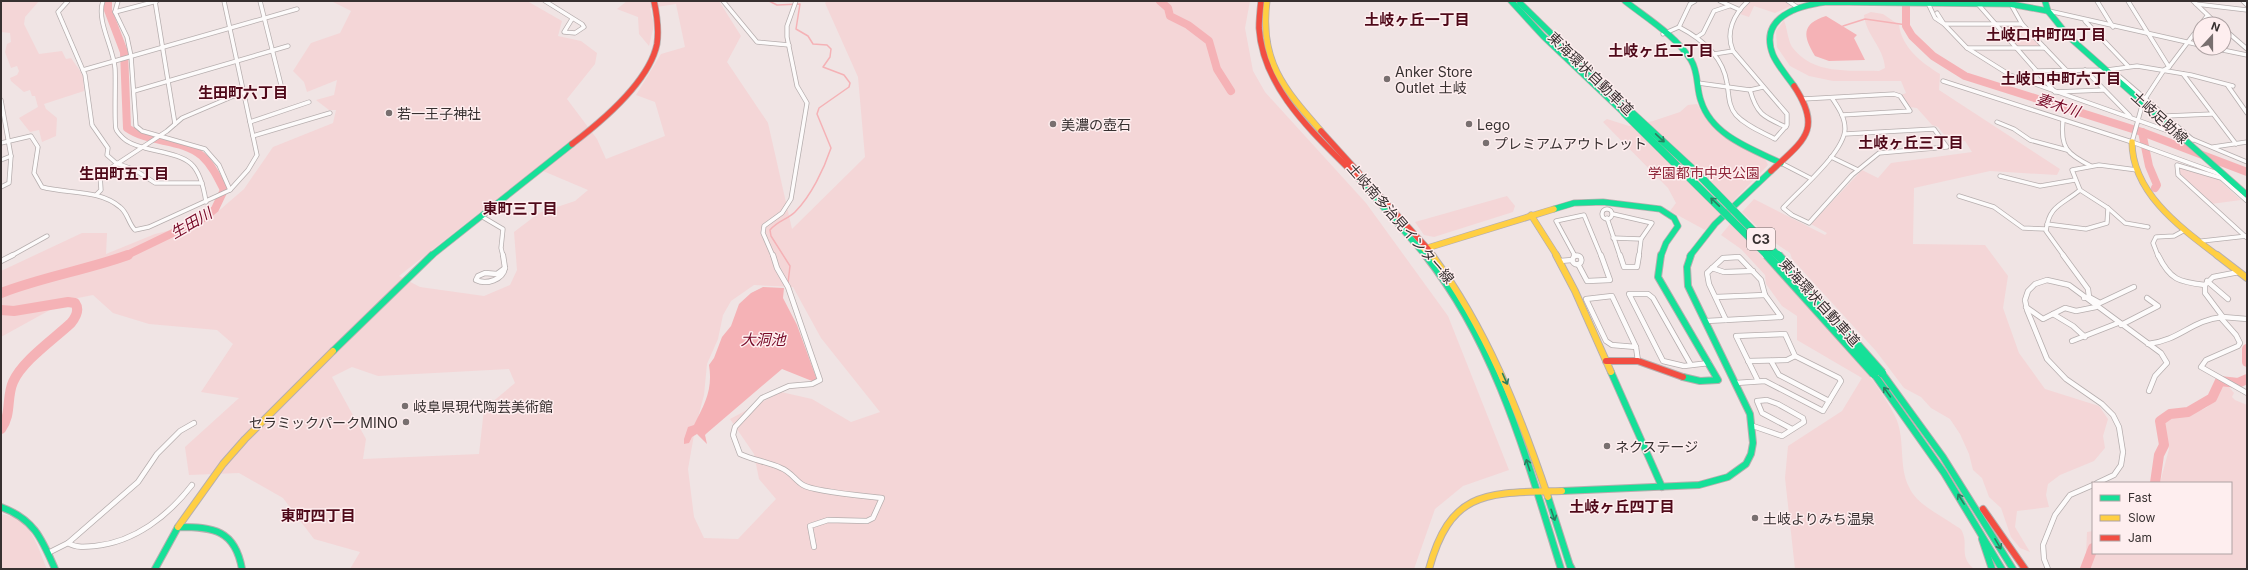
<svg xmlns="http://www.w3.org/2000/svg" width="2248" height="570" font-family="Inter,'Noto Sans JP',sans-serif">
  <rect width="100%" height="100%" fill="#f0e4e4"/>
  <!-- green -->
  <g fill="#f4d6d7" fill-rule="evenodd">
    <polygon points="1,1 39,1 25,17 24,24 39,54 62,51 66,59 71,58 83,75 84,91 44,104 46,109 57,118 56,136 42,142 39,130 30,132 19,118 38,107 35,96 32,96 30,90 24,92 11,81 10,78 17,75 19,71 17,66 11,68 5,52 7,44 11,42 10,33 1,32"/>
    <path d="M331 1H527L562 21 558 36 581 41 597 53 595 64 567 99 597 139 606 159 665 136 655 102 636 95 661 54 685 47 676 4 650 8 654 25 649 46 639 34 638 17 617 9 627 1H719L741 36 727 62 768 123 792 229 865 157 858 77 825 3 827 1H1250L1245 28 1253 71 1265 92 1366 203 1448 316 1509 470 1463 486 1435 509 1414 569H350L360 552 314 539 283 498 239 473 189 475 185 447 239 398 201 392 233 344 217 330 149 324 113 313 93 295 68 300 1 337V271L82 233H107L106 254 155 234 207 221 244 189 273 147 333 123 336 110H329L316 100 334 95 337 80 307 92 304 82 293 71 311 43 340 33 351 11ZM536 168 588 190 575 201 539 213 514 232 517 270 510 285 484 296 420 287 399 276ZM754 285 793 287 821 338 880 412 851 422 812 399 781 392 730 419 754 454 759 479 776 499 738 539 704 538 694 517 688 469 695 429 704 395 707 364 718 339 723 315 731 301ZM352 367 378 376 509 369 515 383 484 409 479 454 363 459 366 439 332 377Z"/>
    <polygon points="1751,1 1787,1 1793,5 1775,13 1754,6 1749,17 1740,14"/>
    <path d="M1871 12 1883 14 1899 25C1902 48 1922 63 1940 74L1939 90 2060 169 2057 175 1990 171 1914 188 1913 244 1985 245 2008 276 2003 308 2019 353 2045 389 2099 406 2108 419 2103 436 2105 448 2094 461 2060 475 2048 484 2046 495 2049 507 2017 511 2015 527 2030 552 2020 548 2011 537 2001 508 1989 497 1982 478 1973 470 1969 454 1960 434 1950 419 1931 408 1921 397 1904 388 1876 351 1792 259 1790 253 1772 241 1742 212 1754 199 1825 235 1827 233 1811 224 1862 170 1878 178 1891 163 1972 152 1965 141 1945 136 1938 127 1932 125 1917 108 1910 107 1901 95 1906 93 1901 81H1833L1809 76 1790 66 1777 47 1776 31 1784 20C1787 28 1788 40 1792 47 1813 75 1848 70 1879 71L1885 68C1884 48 1866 35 1864 15Z"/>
    <polygon points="1997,25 2020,25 2041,47 2018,47"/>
    <path d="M1697 104C1712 133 1737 145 1765 159L1768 165 1705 230 1670 211 1676 203 1668 188 1603 122 1607 119 1629 126 1653 121 1680 112 1688 105Z"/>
    <polygon points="2180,167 2219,180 2241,200 2211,204 2180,175"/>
    <polygon points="1507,196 1515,206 1513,212 1434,237 1424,235 1415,222"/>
    <path d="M1730 224C1755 248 1778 275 1802 301 1835 337 1873 372 1895 416 1906 438 1898 466 1909 487 1916 503 1936 513 1950 522 1953 525 1960 527 1962 531 1969 546 1958 555 1974 569H1795L1785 478 1788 446 1842 411 1862 378 1797 340V316L1782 306 1766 284 1765 275 1741 249 1721 235Z"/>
    <path d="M2221 385 2228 386 2234 393 2232 397 2235 400 2247 405V569H2090L2086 555 2087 532 2093 531V553H2231V483H2160L2169 449 2164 423C2180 407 2211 423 2221 385Z"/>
    <path d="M1 514C6 515 12 516 16 518 33 527 40 553 47 569H1Z"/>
  </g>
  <!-- water -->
  <g fill="#f5b2b6">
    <path d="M1826 16 1857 35 1854 38 1865 60 1829 61 1815 56C1803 36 1801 24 1826 16Z"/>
    <path d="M763 287 784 288 783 298 797 325 817 380 812 381 782 369 707 433 705 435 707 444 697 434 692 437 689 443 684 444V439L688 427 694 425C705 404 713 389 709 365L714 358 722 337 731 326 739 304 751 293Z"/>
  </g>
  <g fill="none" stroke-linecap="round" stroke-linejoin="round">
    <!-- stream -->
    <g stroke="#f5b2b6" stroke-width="1.5">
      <path d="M769 1 777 5 800 4 796 29 808 36 813 44 827 45 831 49 830 57 823 67 844 75 850 83 849 87 819 108 817 114 831 148C824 169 811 196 795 212 788 219 777 221 770 230L771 236 790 266 788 283"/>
      <polyline points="1843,26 1865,19 1907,25"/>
    </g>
    <!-- river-far1 -->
    <g stroke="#f5b2b6" stroke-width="8">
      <path d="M108 1V10L124 52 127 128C150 144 181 138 202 156 212 165 218 178 224 190L215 209 204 218 125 256"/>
      <polyline points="1160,1 1168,8 1170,16 1188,25 1209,41 1217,69 1231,91"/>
      <polyline points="1906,1 1906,26 1912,36 1933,56 1965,76 2142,132 2247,172"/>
      <polyline points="2142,132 2149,166 2157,185 2155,188"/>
    </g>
    <!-- river -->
    <g stroke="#f5b2b6" stroke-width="10">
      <path d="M1 293C42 277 86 270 128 255"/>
      <path d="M1 310 14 311 68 302 75 303C80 310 76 317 71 323 54 339 22 361 13 382 6 398 12 414 1 429"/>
      <polyline points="2247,349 2247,362"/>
      <polyline points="2155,483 2159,455 2164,445 2160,421 2170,414 2188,412 2212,398 2220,381 2238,383 2247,379"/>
      <polyline points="2085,569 2093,548"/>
    </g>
    <!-- street-far1 casing -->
    <g stroke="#b6aeae" stroke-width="5">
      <g id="street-far1">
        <polyline points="68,1 58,12 85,75 92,125 108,148 107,155 116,163 135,170 155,183 202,183"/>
        <path d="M103 1C96 20 113 47 115 68 116 78 114 125 116 129 117 132 121 136 123 138 129 144 138 146 145 148 186 158 199 156 206 202"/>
        <polyline points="118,1 115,12 127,37 131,56 136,126 142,131 205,149 219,165 230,190"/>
        <polyline points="155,1 175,124"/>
        <polyline points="260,1 282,89"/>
        <polyline points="545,1 582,24 584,27 575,33 564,32 572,19"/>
        <polyline points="723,1 757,42 789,45"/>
        <polyline points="1720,1 1740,10"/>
        <polyline points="1788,1 1797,7"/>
        <polyline points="1927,1 1935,18 1944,24 1967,48 2010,75 2171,132"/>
        <polyline points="2009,1 2022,24 2066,70"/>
        <polyline points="2097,1 2113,27"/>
        <polyline points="2128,1 2169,67"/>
        <polyline points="2193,1 2217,24"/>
        <polyline points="2243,1 2247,5"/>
        <polyline points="1977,3 2055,92 2104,90"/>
        <polyline points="2196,4 2247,10"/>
        <polyline points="2049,11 2200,45"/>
        <polyline points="115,12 157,1"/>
        <polyline points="1937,13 1944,24 2022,24"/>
        <polyline points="2085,21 2128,66"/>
        <polyline points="2201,24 2207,16"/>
        <path d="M1679 27C1702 39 1723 57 1727 83 1729 94 1728 106 1736 115 1746 126 1762 132 1775 139L1787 125V114L1733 51C1725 32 1734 14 1748 1"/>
        <polyline points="2224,29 2247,49"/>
        <polyline points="1663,34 1679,27 1690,4 1695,1"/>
        <polyline points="1697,37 1703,33 1714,11 1729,6"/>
        <polyline points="1967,48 2045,48"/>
        <polyline points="2213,48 2247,55"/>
        <polyline points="1714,54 1733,51"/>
        <polyline points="83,70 297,9"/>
        <polyline points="2085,70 2130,116"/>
        <polyline points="2112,70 2193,140"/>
        <polyline points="2035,71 2107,70 2137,66 2191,75 2233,86"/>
        <polyline points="2183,74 2236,144"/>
        <polyline points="1943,81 2132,142 2225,176"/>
        <polyline points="1698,83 1750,90 1763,87"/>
        <polyline points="2228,86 2247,113"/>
        <path d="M1750 90C1757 115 1764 117 1786 127"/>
        <polyline points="134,91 288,46"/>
        <path d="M1832 98C1838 107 1845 117 1845 129 1844 153 1799 190 1783 208L1792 215 1809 223 1852 175 1879 153 1947 147 1934 129 1845 134"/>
        <polyline points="1803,99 1894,94 1900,96 1910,111 1842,115"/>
        <polyline points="1,100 11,156 9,183 1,187"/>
        <polyline points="2166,116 2212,114"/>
        <path d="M2063 120C2060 148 2067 154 2091 166"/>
        <polyline points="250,122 309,102"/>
        <polyline points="1997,122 2014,129 2030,140 2067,150"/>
        <polyline points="253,136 330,113"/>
        <polyline points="2192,139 2247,162"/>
        <polyline points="2132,142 2143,102 2164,70 2169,67 2200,26"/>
        <path d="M1 143 31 136 38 147 34 173 42 187C67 194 99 189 120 207 128 213 128 223 135 230L149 227 230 190 248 170 257 155 224 1"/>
        <polyline points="2213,147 2247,142"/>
        <polyline points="1831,157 1858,170"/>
        <polyline points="1,160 11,156"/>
        <polyline points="1781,163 1810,178"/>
        <polyline points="2000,176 2040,186 2075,180"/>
        <polyline points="96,195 101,190 100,175 167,131 182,118 243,92"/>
        <polyline points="1959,196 1994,207 2023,228 2046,229"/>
        <polyline points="2247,201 2221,178 2177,165 2178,175 2247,238"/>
        <polyline points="2108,208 2125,223 2148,227"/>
        <circle cx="1607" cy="214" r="5"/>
        <polyline points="1613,214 1652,223 1641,239 1639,256"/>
        <polyline points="481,216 503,229 501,248 503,256"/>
        <polyline points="1607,218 1620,256"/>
        <polyline points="2047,224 2086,229 2107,223 2108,208 2080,190"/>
        <polyline points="1613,238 1641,239"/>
        <polyline points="2202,241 2247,236"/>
        <polyline points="11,256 47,236"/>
        <polyline points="773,256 763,233 764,226 782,213 791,199 807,103 797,86 787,37 787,26 796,1"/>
        <polyline points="1575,256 1556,221 1584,215 1601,256"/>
        <path d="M2064 256 2046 231C2049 205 2062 205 2080 190L2072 170 2099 165 2137 170"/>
        <polyline points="2158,256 2153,243 2156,237 2174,236 2185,230"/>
      </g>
    </g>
    <!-- street casing -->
    <g stroke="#b6aeae" stroke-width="6">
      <g id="street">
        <polyline points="503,255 505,268"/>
        <path d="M773 255 777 268 788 287 820 380 812 384 789 386 762 398 735 427 733 435 740 454C753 460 768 462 781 468 791 472 795 480 803 485 814 492 867 496 882 498L873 518 867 521 828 520 810 526 814 547"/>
        <polyline points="1574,255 1575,256"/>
        <polyline points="1620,255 1624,267 1637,267 1639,255"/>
        <polyline points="2063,255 2088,289 2089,297 2084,298"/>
        <path d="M2158 255C2170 280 2179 282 2205 285"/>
        <circle cx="1577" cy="260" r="4.5"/>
        <polygon points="1739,257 1761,280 1765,295 1781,317 1726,320 1709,284 1707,273 1723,258"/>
        <polyline points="1,261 13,255"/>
        <polyline points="1560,261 1572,260"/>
        <polyline points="1578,264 1587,281 1610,280 1601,255"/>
        <path d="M505 268C503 280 486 285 476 280L478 276 485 273 497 274Z"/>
        <polyline points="1712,268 1724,272 1753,271"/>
        <polyline points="2207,281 2228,299"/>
        <polygon points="1612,296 1636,347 1612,345 1606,341 1586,299"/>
        <polyline points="1716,297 1765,295"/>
        <polyline points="2089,297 2100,303 2134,287"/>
        <polyline points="2026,307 2043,319 2065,308 2076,311 2096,307"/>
        <polyline points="2053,314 2073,326 2085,337"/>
        <polyline points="2220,317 2236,335 2240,343 2238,346 2206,360 2201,367 2247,393"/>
        <polyline points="2223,317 2247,319"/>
        <polyline points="1706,321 1726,320"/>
        <polyline points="2121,325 2158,306 2147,298"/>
        <polyline points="2072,341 2118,323"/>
        <path d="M2148 344C2181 340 2191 320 2223 317L2205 293V285L2213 277 2239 272"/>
        <polyline points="1636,347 1638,361"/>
        <polyline points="1748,361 1787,360 1795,356"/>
        <polyline points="1771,361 1779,375 1829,401"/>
        <polyline points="1691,365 1653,298 1648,294 1629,294 1663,361 1684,366 1709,363"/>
        <polyline points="1736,383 1765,381 1823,411 1841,381 1839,378 1795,356 1785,334 1736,336 1758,381"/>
        <polyline points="1753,426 1782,436 1804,422 1803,418 1778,404 1767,400 1757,401 1762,413 1792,429"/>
        <polyline points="2097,483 2114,475 2121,465 2123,452 2119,427 2113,415 2102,404 2066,379 2047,359 2027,310 2025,300 2028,291 2035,284 2047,280 2069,285 2161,353 2167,363 2155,376 2149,391"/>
        <path d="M68 543C76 548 86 547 95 546 135 542 168 516 192 485"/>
        <polyline points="48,553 68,543 138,482 157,454 180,431 194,423"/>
        <polyline points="2048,569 2044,559 2043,545 2055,515 2070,495 2093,485"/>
      </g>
    </g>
    <!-- fast-far1 casing -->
    <g stroke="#b6aeae" stroke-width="7">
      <g id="fast-far1">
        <polyline points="1511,1 1543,36 1624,113"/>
        <path d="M1625 1C1648 19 1675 35 1691 60 1699 73 1696 88 1701 101 1712 136 1752 149 1781 163"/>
        <polyline points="2045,1 2048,11 2069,37 2247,195"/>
        <polyline points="1520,3 1631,112"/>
        <path d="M1794 86C1787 76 1778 66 1773 55 1758 17 1799 5 1827 2L2010 4 2048 11"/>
        <polyline points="1356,176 1426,256"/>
        <polyline points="1554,209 1574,203 1603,202 1660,209 1674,218 1678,226 1666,243 1661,256"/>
        <polyline points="431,256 572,144"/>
        <polyline points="1690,256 1715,224 1771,171"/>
      </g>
    </g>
    <!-- fast casing -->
    <g stroke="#b6aeae" stroke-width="8">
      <g id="fast">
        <path d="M1425 255C1497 346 1527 460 1561 569"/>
        <polyline points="1661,255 1658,277 1718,380 1700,381 1683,377"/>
        <polyline points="333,351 432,255"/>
        <polyline points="1611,372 1662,487"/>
        <polyline points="1882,373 1943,457 2013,569"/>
        <polyline points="1874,374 1944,473 2002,569"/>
        <polyline points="1562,491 1699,485 1728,477 1746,464 1751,454 1753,443 1750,414 1688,286 1687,267 1691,255"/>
        <polyline points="1548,497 1571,569"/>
        <path d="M1 507C34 519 42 539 55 569"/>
        <polyline points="1982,539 1992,569"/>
        <polyline points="1571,567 1572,569"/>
        <path d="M155 569 178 527C214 527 235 530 242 569"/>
      </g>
    </g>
    <!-- slow-far1 casing -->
    <g stroke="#b6aeae" stroke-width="7">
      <g id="slow-far1">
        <path d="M1267 1C1259 60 1284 89 1321 131"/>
        <path d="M2132 142C2132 193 2181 228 2218 256"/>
        <polyline points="1531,215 1557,256"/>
        <polyline points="1424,249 1554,209"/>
        <polyline points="1428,249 1433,256"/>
      </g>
    </g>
    <!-- slow casing -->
    <g stroke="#b6aeae" stroke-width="8">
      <g id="slow">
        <path d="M1432 255C1486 328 1519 411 1548 497"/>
        <polyline points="1556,255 1575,291 1611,372"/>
        <polyline points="2217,255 2247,278"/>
        <polyline points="178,527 223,464 245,439 333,351"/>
        <path d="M1429 569C1451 488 1489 493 1562 491"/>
      </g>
    </g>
    <!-- jam-far1 casing -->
    <g stroke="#b6aeae" stroke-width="7">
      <g id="jam-far1">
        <path d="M1261 1C1260 10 1259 20 1259 28 1263 90 1316 135 1356 176"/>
        <polyline points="1321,131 1428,249"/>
        <path d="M572 144C601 122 649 82 657 44 659 30 657 15 654 1"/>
        <path d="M1771 171C1804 140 1823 130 1794 86"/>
      </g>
    </g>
    <!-- jam casing -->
    <g stroke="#b6aeae" stroke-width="8">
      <g id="jam">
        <polyline points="1606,361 1638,361 1683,377"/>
        <polyline points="1983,509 2025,569"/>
      </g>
    </g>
    <!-- street-far1 -->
    <use href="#street-far1" stroke="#fdfbfb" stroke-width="3.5"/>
    <!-- street -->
    <use href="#street" stroke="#fdfbfb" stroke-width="4.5"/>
    <!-- fast-far1 -->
    <use href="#fast-far1" stroke="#16e098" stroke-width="5.5"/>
    <!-- fast -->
    <use href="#fast" stroke="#16e098" stroke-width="6"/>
    <!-- slow-far1 -->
    <use href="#slow-far1" stroke="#ffcf43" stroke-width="5.5"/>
    <!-- slow -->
    <use href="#slow" stroke="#ffcf43" stroke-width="6"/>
    <!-- jam-far1 -->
    <use href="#jam-far1" stroke="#f24e42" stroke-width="5.5"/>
    <!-- jam -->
    <use href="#jam" stroke="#f24e42" stroke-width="6"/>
    <!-- fast-bridge-far1 casing -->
    <g stroke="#b6aeae" stroke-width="8" stroke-linecap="butt">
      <g id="fast-bridge-far1">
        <polyline points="1631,112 1697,173 1778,256"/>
        <polyline points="1624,113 1768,256"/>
      </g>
    </g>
    <!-- fast-bridge casing -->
    <g stroke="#b6aeae" stroke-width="10" stroke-linecap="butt">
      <g id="fast-bridge">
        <polyline points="1767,255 1874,374"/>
        <polyline points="1778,255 1882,373"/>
      </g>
    </g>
    <!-- fast-bridge-far1 -->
    <use href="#fast-bridge-far1" stroke="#16e098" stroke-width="7"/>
    <!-- fast-bridge -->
    <use href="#fast-bridge" stroke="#16e098" stroke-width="8"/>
  </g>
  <!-- one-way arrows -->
  <defs><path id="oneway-shaft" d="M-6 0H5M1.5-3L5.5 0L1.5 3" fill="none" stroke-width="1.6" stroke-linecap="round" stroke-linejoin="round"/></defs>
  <g stroke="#287f5f">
    <use href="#oneway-shaft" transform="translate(1660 138) rotate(43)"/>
    <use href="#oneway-shaft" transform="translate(1715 202) rotate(-136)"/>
    <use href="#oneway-shaft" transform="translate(1505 379) rotate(66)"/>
    <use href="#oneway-shaft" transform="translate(1887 392) rotate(-125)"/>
    <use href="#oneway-shaft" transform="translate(1528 465) rotate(-108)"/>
    <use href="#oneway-shaft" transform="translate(1961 499) rotate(-122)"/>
    <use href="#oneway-shaft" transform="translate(1553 515) rotate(71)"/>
    <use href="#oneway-shaft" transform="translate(1998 544) rotate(60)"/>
  </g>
  <!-- markers -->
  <g fill="#786f6f" stroke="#feeeef" stroke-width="1.5">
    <circle cx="1387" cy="79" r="4"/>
    <circle cx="389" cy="113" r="4"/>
    <circle cx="1053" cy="124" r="4"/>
    <circle cx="1469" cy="124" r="4"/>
    <circle cx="1486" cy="143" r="4"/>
    <circle cx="405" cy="406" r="4"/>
    <circle cx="406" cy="422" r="4"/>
    <circle cx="1607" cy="446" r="4"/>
    <circle cx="1755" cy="518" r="4"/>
  </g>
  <g text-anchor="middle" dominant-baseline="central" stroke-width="3" stroke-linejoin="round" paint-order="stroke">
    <!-- shield labels -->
    <rect fill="#feeeef" stroke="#736969" stroke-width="1" x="1747" y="228" width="28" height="22" rx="3"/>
    <g font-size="13" font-weight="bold" fill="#373030">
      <text x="1761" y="239">C3</text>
    </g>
    <!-- poi labels -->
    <g font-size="14" fill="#373030" stroke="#feeeef" text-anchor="start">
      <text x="1395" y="71">Anker Store<tspan x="1395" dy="16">Outlet 土岐</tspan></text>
      <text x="397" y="113">若一王子神社</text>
      <text x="1061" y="124">美濃の壺石</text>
      <text x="1477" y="124">Lego</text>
      <text x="1494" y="143">プレミアムアウトレット</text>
      <text x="413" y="406">岐阜県現代陶芸美術館</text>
      <text x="398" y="422" text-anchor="end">セラミックパークMINO</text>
      <text x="1615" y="446">ネクステージ</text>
      <text x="1763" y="518">土岐よりみち温泉</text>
    </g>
    <!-- street labels -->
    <g font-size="14" fill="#373030" stroke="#feeeef">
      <text transform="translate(1591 73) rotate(44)">東海環状自動車道</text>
      <text transform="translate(2160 117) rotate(42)">土岐足助線</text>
      <text transform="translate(1401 223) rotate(49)">土岐南多治見インター線</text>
      <text transform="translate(1820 302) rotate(48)">東海環状自動車道</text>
    </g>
    <!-- park labels -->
    <g font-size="14" fill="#90273a" stroke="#feeeef">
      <text x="1704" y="172">学園都市中央公園</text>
    </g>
    <!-- neighbourhood labels -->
    <g font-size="15" font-weight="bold" fill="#4f0919" stroke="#feeeef">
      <text x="1417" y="19">土岐ヶ丘一丁目</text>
      <text x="2046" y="34">土岐口中町四丁目</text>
      <text x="1661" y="50">土岐ヶ丘二丁目</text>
      <text x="2061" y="78">土岐口中町六丁目</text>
      <text x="243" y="92">生田町六丁目</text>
      <text x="1911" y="142">土岐ヶ丘三丁目</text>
      <text x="124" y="173">生田町五丁目</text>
      <text x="520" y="208">東町三丁目</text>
      <text x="1622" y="506">土岐ヶ丘四丁目</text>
      <text x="318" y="515">東町四丁目</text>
    </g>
    <!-- water labels -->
    <g font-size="15" font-style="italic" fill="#760826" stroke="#feeeef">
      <text transform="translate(2058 105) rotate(18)">妻木川</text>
      <text transform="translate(191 223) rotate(-30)">生田川</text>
      <text x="763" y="339">大洞池</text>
    </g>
  </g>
  <!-- border -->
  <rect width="2248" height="570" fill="none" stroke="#373030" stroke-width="4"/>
  <!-- legend -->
  <rect x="2092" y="482" width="140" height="72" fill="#feeeef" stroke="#aea2a3"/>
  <rect x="2100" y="495" width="20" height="6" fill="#16e098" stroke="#aea2a3"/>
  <text x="2128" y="502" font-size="12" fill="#373030">Fast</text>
  <rect x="2100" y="515" width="20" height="6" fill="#ffcf43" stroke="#aea2a3"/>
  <text x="2128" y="522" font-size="12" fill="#373030">Slow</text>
  <rect x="2100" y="535" width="20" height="6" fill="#f24e42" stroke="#aea2a3"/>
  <text x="2128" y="542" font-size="12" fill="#373030">Jam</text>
  <!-- north arrow -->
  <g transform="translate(2212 36) rotate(21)"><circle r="19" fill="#feeeef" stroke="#aea2a3"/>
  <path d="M0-3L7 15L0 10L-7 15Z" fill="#786f6f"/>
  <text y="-6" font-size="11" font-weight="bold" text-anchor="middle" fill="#373030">N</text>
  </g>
</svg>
